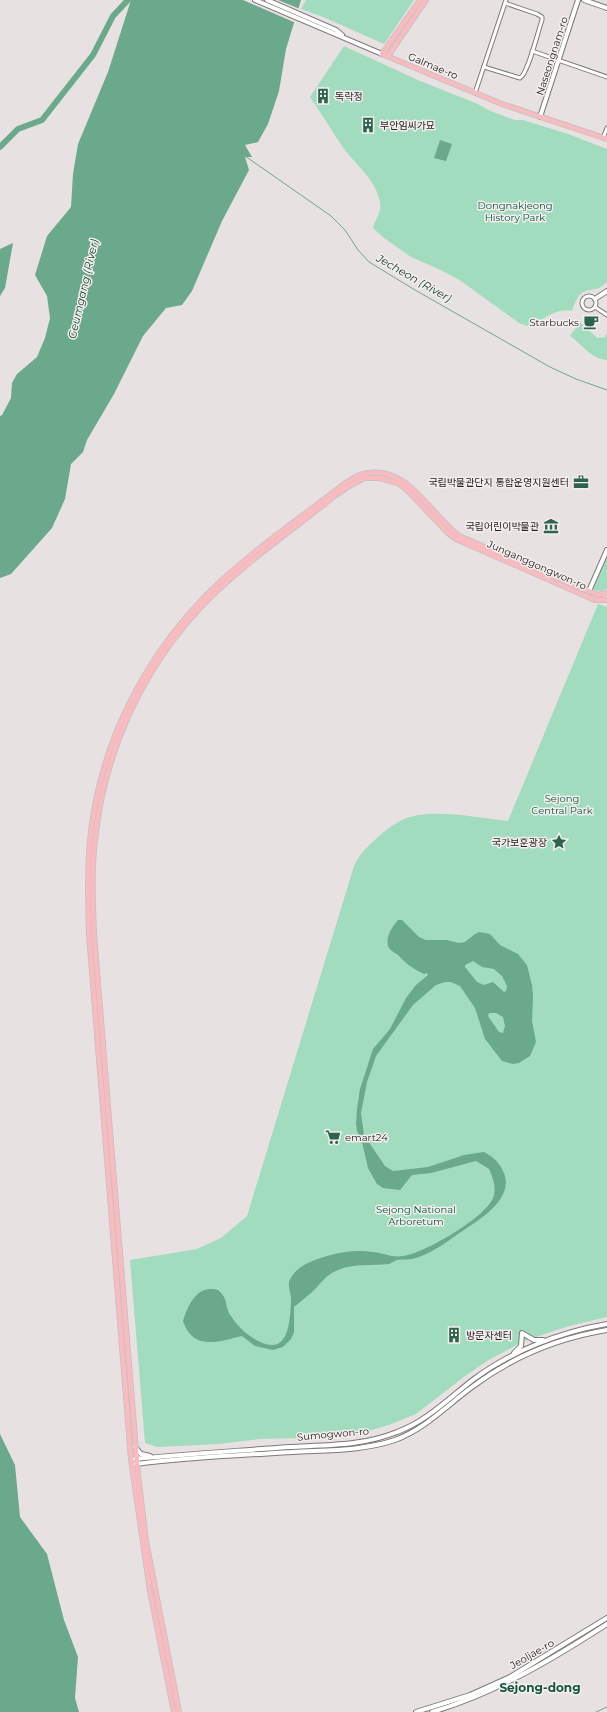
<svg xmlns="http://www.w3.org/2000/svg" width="607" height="1712" font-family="Montserrat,'Noto Sans KR',sans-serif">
  <rect width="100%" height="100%" fill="#e8e1e1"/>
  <!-- green -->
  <g fill="#a1dcbf">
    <polygon points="306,0 414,0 384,44 323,17 301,9"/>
    <path d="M344 46 420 81 478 104 488 110 515 120H523L568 134 607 149V282C592 298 582 279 572 311 551 308 546 321 527 326L519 323 461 281 441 270 411 257 384 238 373 228C375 219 382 213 380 202 376 180 357 166 344 149 332 132 322 114 310 97Z"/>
    <path d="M580 322 597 338 605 337 607 334V360C591 359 583 345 570 336Z"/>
    <polygon points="607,555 607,589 601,591 592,590"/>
    <path d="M598 604 607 607V1317L569 1326 524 1341 487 1361 465 1376 416 1414 389 1425 358 1434 304 1438 259 1439 219 1444 157 1447 145 1443 130 1260 197 1249 221 1238 247 1216 354 866C360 853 367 847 377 838 385 831 392 825 402 820 430 807 477 818 508 821Z"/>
  </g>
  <!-- water -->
  <g fill="#6aa98b" fill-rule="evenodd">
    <polygon points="131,0 301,0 286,49 279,91 268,124 258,142 245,145 252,157 245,157 249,170 222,221 192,291 182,305 166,308 143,336 114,394 87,440 83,452 71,464 65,499 52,528 11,574 0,578 0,416 2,415 11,398 12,383 17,374 37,357 45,338 50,318 47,296 35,275 47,236 71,207 73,174 78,144 108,72"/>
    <polygon points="440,140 452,144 446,161 434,158"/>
    <polygon points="13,243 5,288 0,296 0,249"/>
    <path d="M398 920H402L419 937 426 940H447L459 943 465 942 475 934 479 932 485 933 490 934 500 945 518 954 527 965 532 985 533 996 532 1021 536 1042 530 1056 519 1063 513 1064 502 1061 485 1039 475 1008 460 986 451 982H445L436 985 413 1005 376 1056 367 1082 361 1113 364 1135 385 1166 393 1171 428 1167 464 1155 484 1152C493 1157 499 1162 503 1171 517 1199 476 1222 458 1234 444 1244 429 1255 412 1259 407 1260 402 1259 397 1260 394 1261 392 1263 389 1264 372 1266 354 1263 338 1270 324 1276 321 1284 311 1293 305 1298 300 1302 294 1307V1332L291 1339 283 1347 273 1350 255 1346 242 1336C218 1342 193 1351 183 1321 188 1305 197 1284 218 1290 229 1299 224 1306 231 1316 238 1328 257 1345 272 1345 290 1345 290 1315 291 1302 292 1292 285 1286 292 1276 301 1263 317 1259 331 1255 345 1251 359 1250 373 1252 383 1253 393 1258 403 1256 423 1254 485 1218 493 1198 497 1188 493 1178 489 1169L476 1161 431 1173 412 1175 400 1190 383 1188 377 1184 373 1177 368 1168 362 1142 357 1131 356 1124 357 1109 360 1089 373 1049 390 1029 406 998 416 985 428 975 427 973 424 974C414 969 406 964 399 956 396 953 392 952 389 948 384 939 392 927 398 920ZM473 961 482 967 494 969 502 976 507 986 506 991 504 992 493 982 484 985 477 982 465 967V965ZM489 1013H496L503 1017 505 1026 503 1033 499 1032 488 1016Z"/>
    <polygon points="0,1434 15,1465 20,1517 47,1554 64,1620 78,1657 75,1698 79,1712 0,1712"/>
  </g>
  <!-- pier -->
  <polygon fill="#e8e1e1" points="243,0 278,0 300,9 296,23"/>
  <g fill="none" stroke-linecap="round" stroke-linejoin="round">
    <!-- stream -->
    <g stroke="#6aa98b" stroke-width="1">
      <polyline points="245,156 331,216 345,230 358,250 369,262 415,290 550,367 576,379 607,390"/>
      <polyline points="596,1712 607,1707"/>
    </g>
    <!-- river -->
    <polyline stroke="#6aa98b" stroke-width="6" points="0,147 18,129 42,120 93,55 113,16 128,0"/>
    <!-- street casing -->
    <g stroke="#7f7878" stroke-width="5">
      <g id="street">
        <polyline points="532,51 607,77"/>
        <path d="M484 67 520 78C528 74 538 31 542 20V17L537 14 505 3"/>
        <polyline points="475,93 506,0"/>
        <polyline points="603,138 607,128"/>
        <circle cx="589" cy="303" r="7"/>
        <polyline points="595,307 607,315"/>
      </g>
    </g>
    <!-- secondary casing -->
    <g stroke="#7f7878" stroke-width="6">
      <g id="secondary">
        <polyline points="255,0 382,54"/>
        <polyline points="267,0 336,30 342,35"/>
        <polyline points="584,0 607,8"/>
        <polyline points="540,117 578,0"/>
        <polyline points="595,299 607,291"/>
        <polyline points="589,591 607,550"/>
        <polyline points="514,1353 521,1346 522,1333 534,1340 543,1340"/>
        <polyline points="135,1447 141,1454 150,1456"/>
        <path d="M135 1459C187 1454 238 1451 289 1447 326 1445 363 1446 397 1432 427 1421 449 1398 474 1379 512 1351 560 1332 607 1324"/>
        <path d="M136 1464C188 1457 240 1455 293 1452 327 1450 362 1451 395 1440 425 1429 446 1406 472 1387 512 1357 558 1338 607 1330"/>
        <polyline points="416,1712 470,1695 510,1677 607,1618"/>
        <path d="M432 1712C496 1693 551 1660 607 1624"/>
      </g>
    </g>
    <!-- primary casing -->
    <g stroke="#c2c1c1" stroke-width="6">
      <g id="primary">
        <polyline points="420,0 382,54 502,104 607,139"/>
        <polyline points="388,56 426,0"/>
        <path d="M174 1712 150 1591 131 1459 89 934C88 903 87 872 90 841 99 743 147 651 218 584 254 550 295 522 334 492 343 485 352 477 363 474 407 463 429 513 459 536L598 595 607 593"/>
        <path d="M179 1712 146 1541 138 1475 94 934C93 903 91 871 95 840 104 753 141 671 201 607 241 565 291 531 336 495L351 485 364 478H380L398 483 407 490 448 533 456 539 595 600H607"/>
      </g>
    </g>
    <!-- street -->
    <use href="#street" stroke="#fff" stroke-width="3"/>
    <!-- secondary -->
    <use href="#secondary" stroke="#fff" stroke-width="4"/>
    <!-- primary -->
    <use href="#primary" stroke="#f8bbc0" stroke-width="4.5"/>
  </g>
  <!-- icons -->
  <defs>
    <g id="building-bare" transform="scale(1.2)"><path d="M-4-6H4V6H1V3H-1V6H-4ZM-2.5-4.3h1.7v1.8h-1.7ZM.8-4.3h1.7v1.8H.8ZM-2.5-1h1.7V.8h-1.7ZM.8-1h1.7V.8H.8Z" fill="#2c644c" stroke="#f5eeee" stroke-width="2.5" paint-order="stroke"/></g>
    <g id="cafe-bare" transform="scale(1.2)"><path d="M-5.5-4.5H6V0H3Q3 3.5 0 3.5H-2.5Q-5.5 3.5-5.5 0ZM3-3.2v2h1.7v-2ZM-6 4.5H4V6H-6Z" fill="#2c644c" stroke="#f5eeee" stroke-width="2.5" paint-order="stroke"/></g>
    <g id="office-bare" transform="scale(1.2)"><path d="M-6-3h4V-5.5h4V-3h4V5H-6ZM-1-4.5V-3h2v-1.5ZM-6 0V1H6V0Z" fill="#2c644c" stroke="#f5eeee" stroke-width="2.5" paint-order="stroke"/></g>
    <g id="museum-bare" transform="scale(1.2)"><path d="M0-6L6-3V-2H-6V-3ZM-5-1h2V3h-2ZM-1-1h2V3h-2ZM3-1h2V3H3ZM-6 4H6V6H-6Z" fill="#2c644c" stroke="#f5eeee" stroke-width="2.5" paint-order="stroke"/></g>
    <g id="sight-bare" transform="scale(1.2)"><path d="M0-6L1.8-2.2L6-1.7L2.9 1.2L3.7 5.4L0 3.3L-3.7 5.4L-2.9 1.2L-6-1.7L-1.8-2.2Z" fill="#2c644c" stroke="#f5eeee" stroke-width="2.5" paint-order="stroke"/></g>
    <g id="supermarket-bare" transform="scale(1.2)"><path d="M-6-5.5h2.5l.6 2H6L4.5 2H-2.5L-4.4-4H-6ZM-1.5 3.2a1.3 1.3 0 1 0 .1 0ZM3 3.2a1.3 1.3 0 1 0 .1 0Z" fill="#2c644c" stroke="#f5eeee" stroke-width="2.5" paint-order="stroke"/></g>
  </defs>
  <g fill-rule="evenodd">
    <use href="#building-bare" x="323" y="96"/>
    <use href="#building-bare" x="368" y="125"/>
    <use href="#cafe-bare" x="591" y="322"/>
    <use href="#office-bare" x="581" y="482"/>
    <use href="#museum-bare" x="551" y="526"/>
    <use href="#sight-bare" x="559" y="842"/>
    <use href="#supermarket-bare" x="333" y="1137"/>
    <use href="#building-bare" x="454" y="1335"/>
  </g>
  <g text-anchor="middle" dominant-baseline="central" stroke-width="3" stroke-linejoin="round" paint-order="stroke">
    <!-- street labels -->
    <g font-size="10" fill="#252222" stroke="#f5eeee">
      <text transform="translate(552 56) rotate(-72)">Naseongnam-ro</text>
      <text transform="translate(433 66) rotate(23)">Galmae-ro</text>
      <text transform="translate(537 565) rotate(24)">Junganggongwon-ro</text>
      <text transform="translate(333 1434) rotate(-5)">Sumogwon-ro</text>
      <text transform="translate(532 1654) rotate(-30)">Jeoljae-ro</text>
    </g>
    <!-- poi labels -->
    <g font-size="10" fill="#252222" stroke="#f5eeee" text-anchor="start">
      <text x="335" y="96">독락정</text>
      <text x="380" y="125">부안임씨가묘</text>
      <text x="579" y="322" text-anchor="end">Starbucks</text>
      <text x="569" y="482" text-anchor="end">국립박물관단지 통합운영지원센터</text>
      <text x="539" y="526" text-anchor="end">국립어린이박물관</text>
      <text x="547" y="842" text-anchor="end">국가보훈광장</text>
      <text x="345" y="1137">emart24</text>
      <text x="466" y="1335">방문자센터</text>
    </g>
    <!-- park labels -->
    <g font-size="10" fill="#00563a" stroke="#f5eeee">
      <text x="515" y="205">Dongnakjeong<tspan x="515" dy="12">History Park</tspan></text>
      <text x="562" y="798">Sejong<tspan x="562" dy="12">Central Park</tspan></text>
      <text x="416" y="1209">Sejong National<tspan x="416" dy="12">Arboretum</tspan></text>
    </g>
    <!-- water labels -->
    <g font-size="11" font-style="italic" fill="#124631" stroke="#f5eeee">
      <text transform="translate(414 278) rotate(30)">Jecheon (River)</text>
      <text transform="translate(83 289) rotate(-77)">Geumgang (River)</text>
    </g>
    <!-- quarter labels -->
    <g font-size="12" font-weight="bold" fill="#12573d" stroke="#f5eeee">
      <text x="540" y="1687">Sejong-dong</text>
    </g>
  </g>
</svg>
